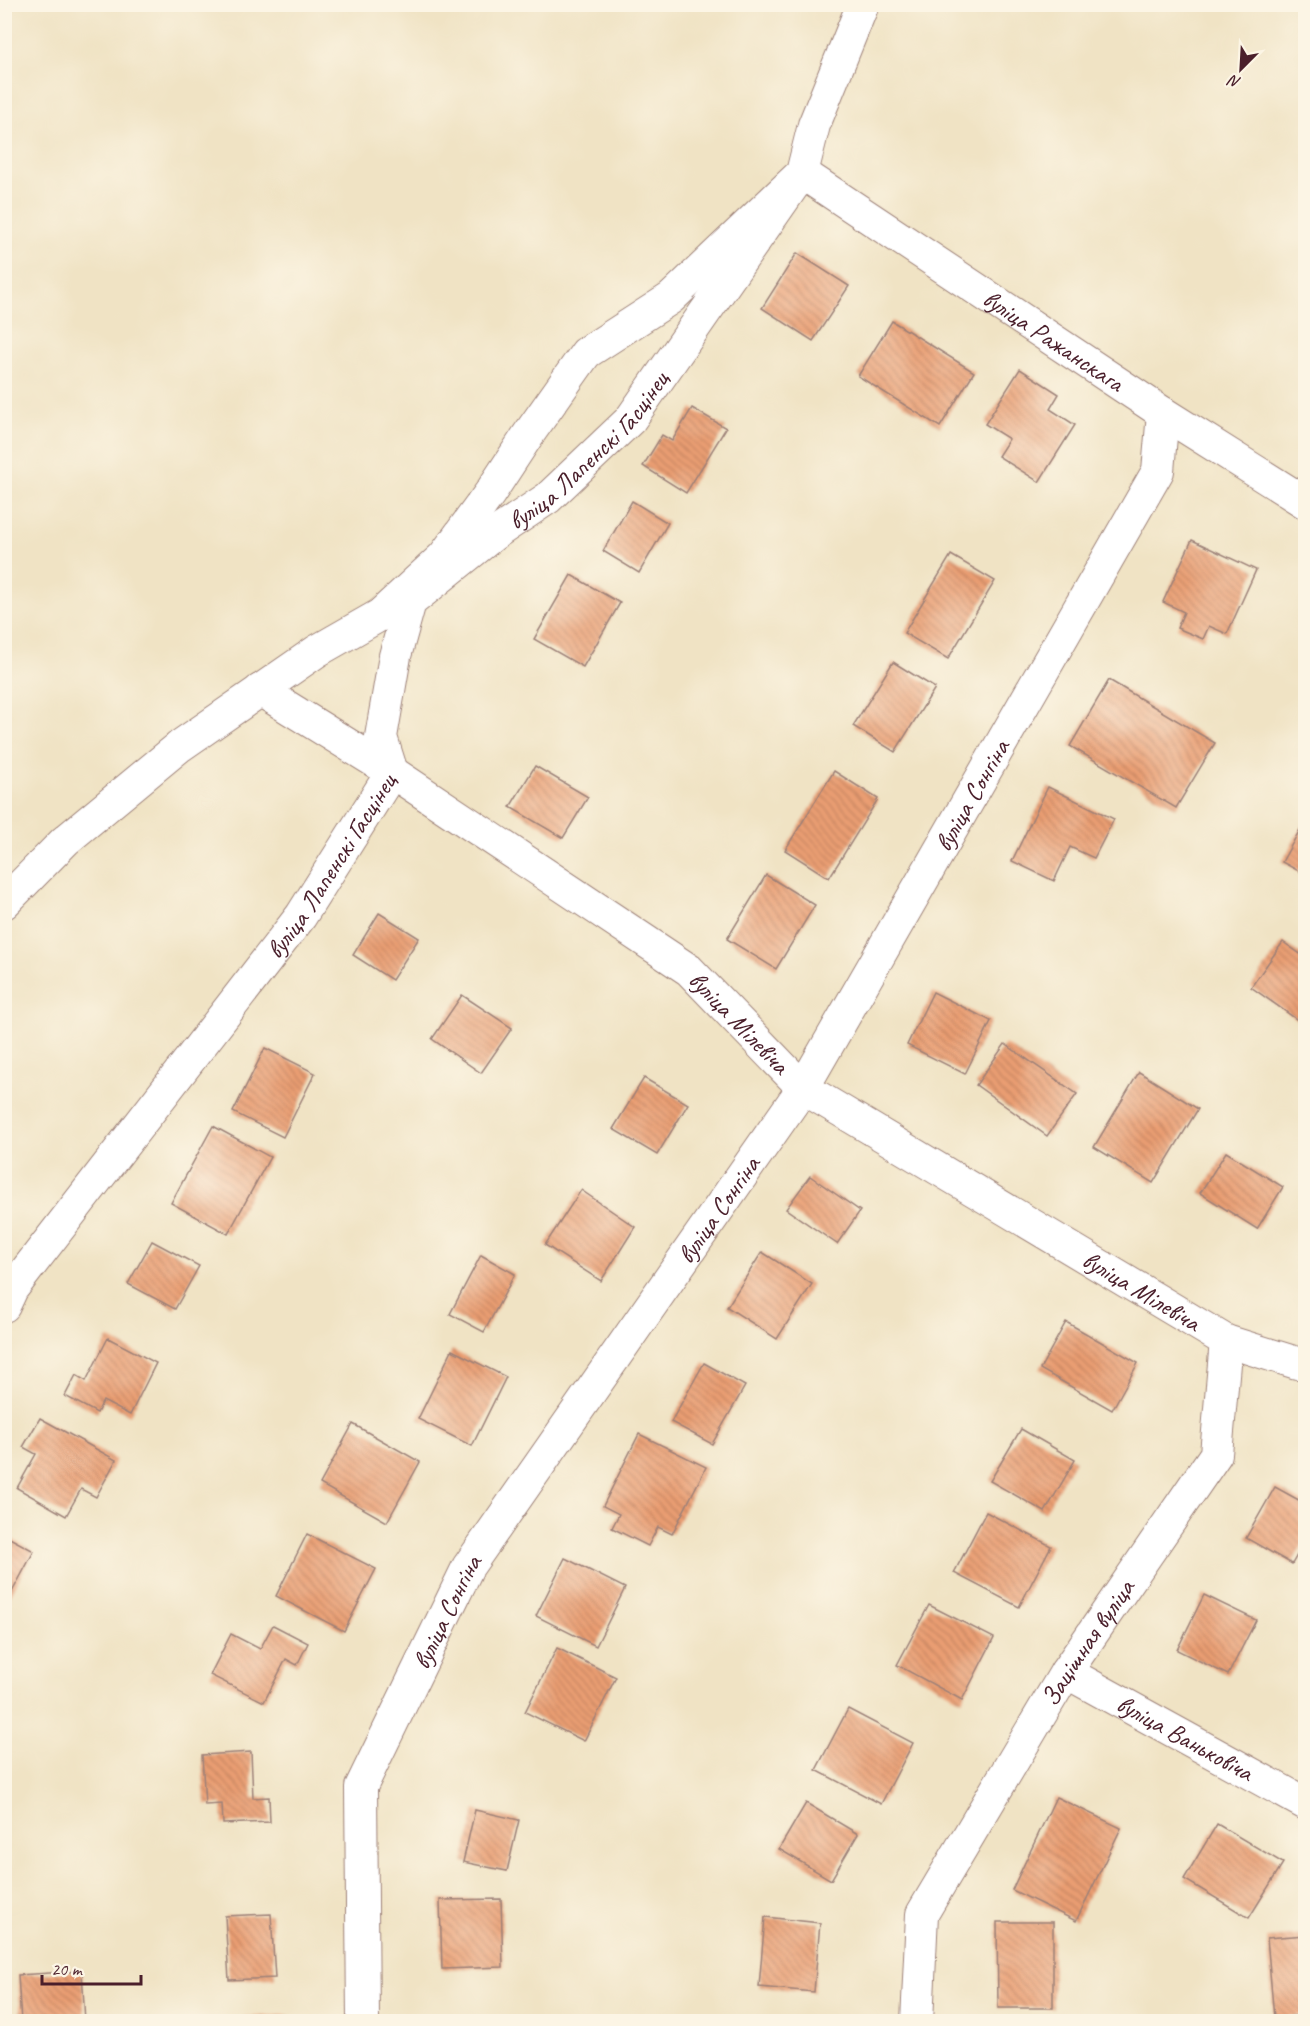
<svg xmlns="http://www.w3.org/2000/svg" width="1310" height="2026" font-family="Caveat,sans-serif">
  <defs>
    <pattern id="building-back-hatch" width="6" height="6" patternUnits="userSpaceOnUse" patternTransform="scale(1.5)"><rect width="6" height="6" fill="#ea9e72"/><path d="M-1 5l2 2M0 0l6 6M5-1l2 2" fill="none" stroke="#c0805e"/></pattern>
  </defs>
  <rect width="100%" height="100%" fill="#fcf5e5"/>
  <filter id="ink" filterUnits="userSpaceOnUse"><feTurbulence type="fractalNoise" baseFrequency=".0167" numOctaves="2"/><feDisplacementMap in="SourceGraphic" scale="12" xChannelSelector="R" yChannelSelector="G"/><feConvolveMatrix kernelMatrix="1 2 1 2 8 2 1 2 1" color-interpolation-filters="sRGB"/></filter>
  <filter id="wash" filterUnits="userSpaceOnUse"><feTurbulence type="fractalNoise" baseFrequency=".008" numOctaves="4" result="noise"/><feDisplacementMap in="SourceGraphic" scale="24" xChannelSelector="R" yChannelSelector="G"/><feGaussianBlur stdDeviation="1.35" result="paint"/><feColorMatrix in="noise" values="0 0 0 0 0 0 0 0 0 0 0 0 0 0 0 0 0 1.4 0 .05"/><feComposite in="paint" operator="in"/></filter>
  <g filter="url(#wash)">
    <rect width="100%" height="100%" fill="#f0e3c4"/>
    <g id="blocks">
      <!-- building -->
      <g fill="url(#building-back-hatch)">
        <polygon points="797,253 849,286 813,341 762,308"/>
        <polygon points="892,321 974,372 940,427 858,376"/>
        <polygon points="1020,369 1059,394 1050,409 1075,425 1039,482 998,456 1009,439 985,424"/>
        <polygon points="692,408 726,428 686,493 643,466 662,435 672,441"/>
        <polygon points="632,501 668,523 639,573 603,551"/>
        <polygon points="1192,540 1256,570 1227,634 1209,626 1203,639 1177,628 1184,612 1163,602"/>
        <polygon points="951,555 995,581 948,659 904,633"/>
        <polygon points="571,575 620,603 583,667 534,639"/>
        <polygon points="893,662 935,688 895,752 853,726"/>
        <polygon points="1109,680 1215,743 1176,808 1070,746"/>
        <polygon points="535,766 588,797 563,838 510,807"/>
        <polygon points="834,771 878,799 829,878 785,850"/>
        <polygon points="1048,787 1114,819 1094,858 1070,847 1054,881 1012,861"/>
        <polygon points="1306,819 1306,875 1282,862"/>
        <polygon points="766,875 815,905 776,969 727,939"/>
        <polygon points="379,913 419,938 392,980 353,955"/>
        <polygon points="1283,942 1306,958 1306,1026 1251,987"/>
        <polygon points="933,992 991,1021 965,1074 907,1045"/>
        <polygon points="462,995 512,1028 481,1073 432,1039"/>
        <polygon points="1005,1044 1077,1094 1047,1136 976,1085"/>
        <polygon points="265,1048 315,1073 283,1137 233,1112"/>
        <polygon points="1139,1072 1198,1109 1153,1183 1094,1147"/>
        <polygon points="644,1078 688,1104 657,1155 613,1129"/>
        <polygon points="213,1126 270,1157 228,1234 171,1203"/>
        <polygon points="1226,1152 1283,1187 1257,1229 1200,1193"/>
        <polygon points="810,1176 860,1211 837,1244 786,1209"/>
        <polygon points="581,1190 635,1227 601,1281 545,1245"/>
        <polygon points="152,1241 199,1266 175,1309 128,1284"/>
        <polygon points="762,1252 812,1284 777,1339 727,1307"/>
        <polygon points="481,1255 515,1274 484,1332 450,1314"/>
        <polygon points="1066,1322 1138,1363 1112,1410 1040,1369"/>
        <polygon points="108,1338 156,1363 130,1415 103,1401 97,1413 65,1396 76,1375 86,1381"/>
        <polygon points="452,1350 506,1377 472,1446 418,1419"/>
        <polygon points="704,1363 745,1386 712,1444 671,1422"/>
        <polygon points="40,1418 116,1460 96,1497 81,1489 66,1516 17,1488 36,1454 23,1447"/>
        <polygon points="353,1424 420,1462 387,1522 320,1484"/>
        <polygon points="1021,1429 1075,1460 1045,1512 990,1481"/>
        <polygon points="639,1434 706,1467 672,1534 658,1527 648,1546 612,1528 619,1514 603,1506"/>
        <polygon points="1275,1487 1306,1504 1306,1539 1292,1564 1246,1538"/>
        <polygon points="986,1512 1051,1546 1019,1607 954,1573"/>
        <polygon points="307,1534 376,1569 344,1631 276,1596"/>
        <polygon points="4,1535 34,1551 4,1607"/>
        <polygon points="565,1558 625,1588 596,1646 536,1616"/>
        <polygon points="1204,1595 1256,1620 1228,1675 1177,1650"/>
        <polygon points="929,1605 994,1638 962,1700 897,1665"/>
        <polygon points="273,1625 308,1643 297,1665 286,1659 264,1702 210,1675 231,1634 260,1649"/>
        <polygon points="557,1648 616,1677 584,1741 525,1712"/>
        <polygon points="848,1709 913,1743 881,1804 816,1770"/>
        <polygon points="251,1752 253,1798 269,1797 270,1822 223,1824 222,1804 205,1805 202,1755"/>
        <polygon points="1056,1797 1121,1828 1076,1921 1012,1890"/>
        <polygon points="806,1803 858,1834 831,1880 779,1849"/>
        <polygon points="475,1810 519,1820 507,1871 463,1862"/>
        <polygon points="1217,1824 1283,1863 1249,1918 1184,1879"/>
        <polygon points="501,1899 503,1967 442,1969 440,1900"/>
        <polygon points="271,1914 275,1978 229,1980 225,1916"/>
        <polygon points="765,1917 820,1923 814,1992 759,1987"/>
        <polygon points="997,1922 1053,1922 1053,2008 998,2008"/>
        <polygon points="1306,1935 1306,2015 1274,2018 1267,1938"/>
        <polygon points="82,1971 85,2022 21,2022 18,1975"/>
        <polygon points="289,2015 290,2022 243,2022 243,2017"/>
      </g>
    </g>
  </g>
  <g filter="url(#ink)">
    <use href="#blocks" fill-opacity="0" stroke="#9d8178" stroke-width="1.5"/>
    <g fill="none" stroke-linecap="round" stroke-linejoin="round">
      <!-- street casing -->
      <g stroke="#9d8178" stroke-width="34">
        <g id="street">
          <path id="s1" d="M802 173 1163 413 1306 503"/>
          <path id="s2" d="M260 690 392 772 689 970 803 1088 1226 1341 1297 1363 1306 1362"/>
          <polyline points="4,903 65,841 180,746 317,651 380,615 444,556 490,493 528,435 586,353 671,298 802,173 814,125 863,4"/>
          <path id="s3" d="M4 1306 12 1289 301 916 392 772 381 737 395 656 410 602 493 535 548 498 630 420 802 173"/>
          <path id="s4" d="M1066 1672 1306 1804"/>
          <path id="s5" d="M363 2022 361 1787 468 1567 803 1088 1158 471 1163 413"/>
          <path id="s6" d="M917 2022 922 1914 1066 1672 1216 1454 1226 1341"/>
        </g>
      </g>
      <!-- street -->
      <use href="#street" stroke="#fff" stroke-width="32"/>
    </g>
  </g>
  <g text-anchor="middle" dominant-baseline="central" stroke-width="6" stroke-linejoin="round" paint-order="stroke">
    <!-- street labels -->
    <g font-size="26" fill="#4a1f2b" stroke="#fcf5e5">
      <text stroke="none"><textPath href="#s1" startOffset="302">вуліца Ражанскага</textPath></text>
      <text stroke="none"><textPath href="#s3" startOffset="1071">вуліца Лапенскі Гасцінец</textPath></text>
      <text stroke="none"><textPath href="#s5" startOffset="1402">вуліца Сонгіна</textPath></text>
      <text stroke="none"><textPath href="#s3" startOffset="549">вуліца Лапенскі Гасцінец</textPath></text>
      <text stroke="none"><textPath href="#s2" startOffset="585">вуліца Мілевіча</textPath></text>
      <text stroke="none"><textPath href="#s5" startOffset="916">вуліца Сонгіна</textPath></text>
      <text stroke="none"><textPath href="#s2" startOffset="1071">вуліца Мілевіча</textPath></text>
      <text stroke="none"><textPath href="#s5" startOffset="430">вуліца Сонгіна</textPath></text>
      <text stroke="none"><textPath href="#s6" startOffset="426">Зацішная вуліца</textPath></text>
      <text stroke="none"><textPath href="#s4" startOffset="136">вуліца Ваньковіча</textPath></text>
    </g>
  </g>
  <!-- margin -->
  <rect width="1310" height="2026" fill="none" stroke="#fcf5e5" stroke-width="24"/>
  <!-- north arrow -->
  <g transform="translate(1241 69) rotate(204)" stroke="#fcf5e5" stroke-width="4.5" paint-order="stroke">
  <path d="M0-4.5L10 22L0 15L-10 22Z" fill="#4a1f2b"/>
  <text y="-9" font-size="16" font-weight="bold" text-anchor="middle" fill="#4a1f2b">N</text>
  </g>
  <!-- scale -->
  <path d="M42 1975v9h99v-9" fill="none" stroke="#4a1f2b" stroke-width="3"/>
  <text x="51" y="1975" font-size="18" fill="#4a1f2b" stroke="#fcf5e5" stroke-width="4.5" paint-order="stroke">20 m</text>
</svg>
